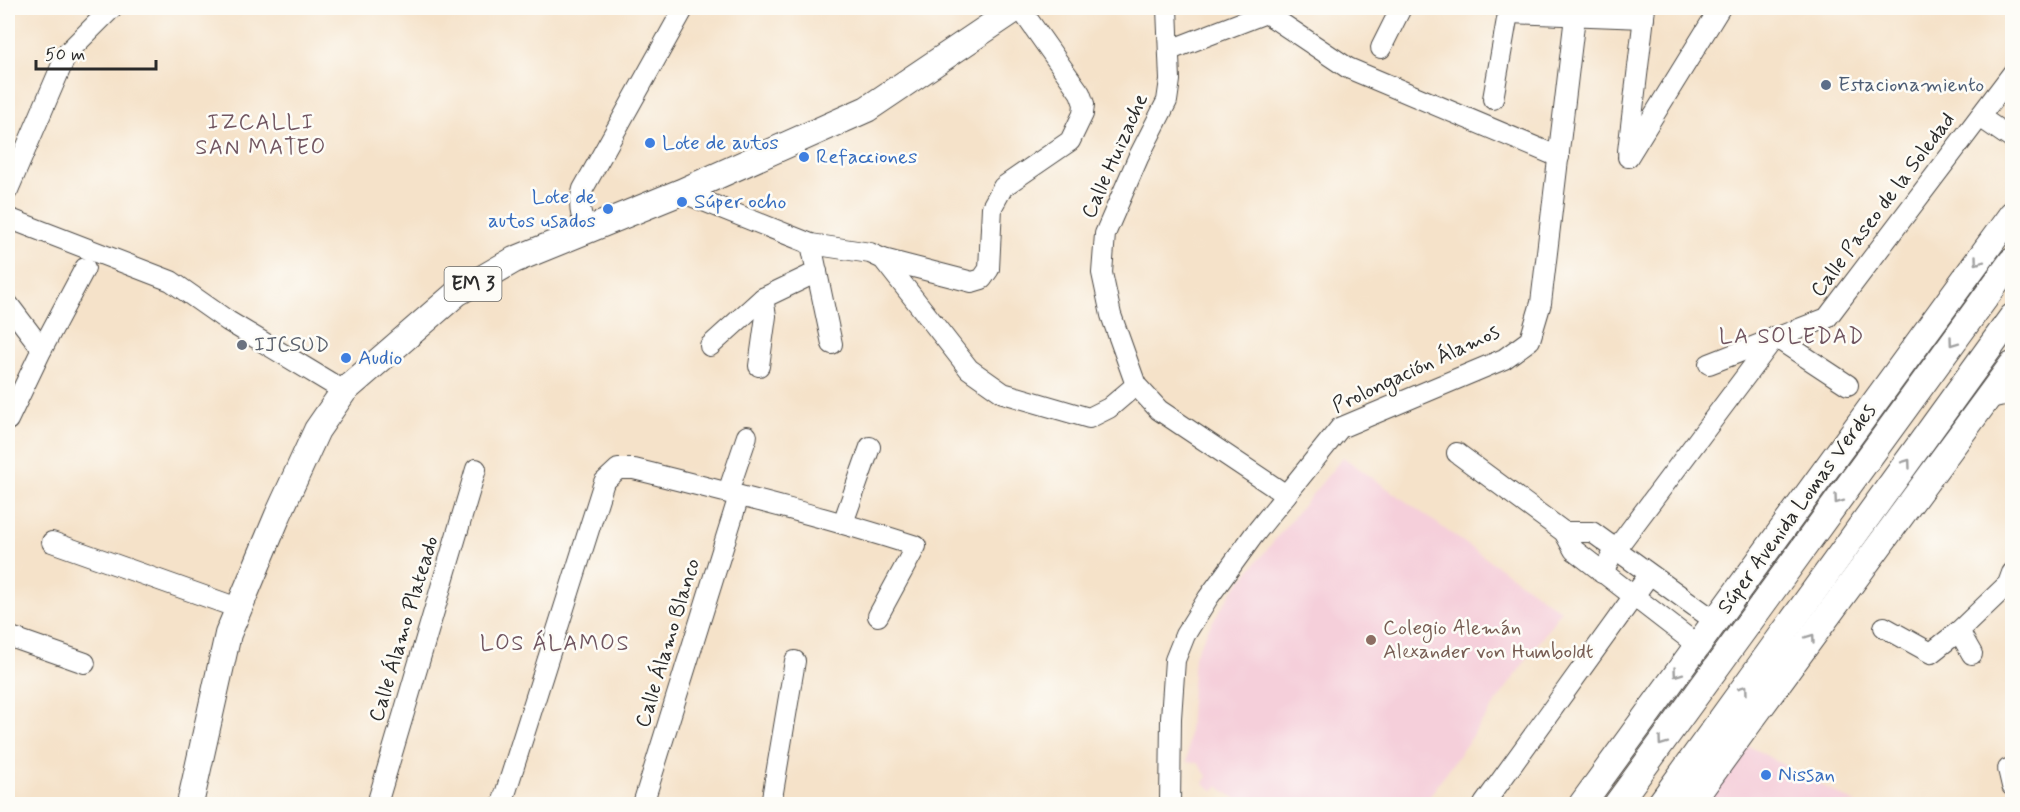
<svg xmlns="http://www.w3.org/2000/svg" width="2020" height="812" font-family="Mynerve,sans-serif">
  <rect width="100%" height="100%" fill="#fdfcf7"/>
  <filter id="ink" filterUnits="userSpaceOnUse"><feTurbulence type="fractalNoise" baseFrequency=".0167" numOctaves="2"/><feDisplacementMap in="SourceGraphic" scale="12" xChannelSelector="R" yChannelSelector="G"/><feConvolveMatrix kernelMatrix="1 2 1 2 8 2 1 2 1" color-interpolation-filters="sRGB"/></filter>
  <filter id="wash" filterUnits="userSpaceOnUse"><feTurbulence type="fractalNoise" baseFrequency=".008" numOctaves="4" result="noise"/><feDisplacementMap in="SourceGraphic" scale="24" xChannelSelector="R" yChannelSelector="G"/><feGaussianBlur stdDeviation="1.35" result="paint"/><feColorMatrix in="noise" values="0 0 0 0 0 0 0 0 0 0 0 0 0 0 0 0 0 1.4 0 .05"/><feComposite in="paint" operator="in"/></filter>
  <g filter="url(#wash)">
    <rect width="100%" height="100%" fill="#f5e2c9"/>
    <!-- built -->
    <g fill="#f5cfda">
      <polygon points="1343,457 1561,611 1424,804 1243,804 1218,786 1214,791 1204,784 1207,776 1198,763 1187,762 1194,656 1211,624 1231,593"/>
      <polygon points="1743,743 1857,804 1698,804"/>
    </g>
  </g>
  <g filter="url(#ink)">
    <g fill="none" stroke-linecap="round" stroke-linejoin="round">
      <!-- minor casing -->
      <g stroke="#494643" stroke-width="22">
        <g id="minor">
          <polyline points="1167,8 1170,80 1167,101 1138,158 1105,234 1102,273 1111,315 1136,385 1159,410 1286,495"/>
          <polyline points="1509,13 1644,18"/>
          <polyline points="1381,48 1401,8"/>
          <polyline points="1170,50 1266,13 1348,68 1559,157"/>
          <polyline points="1493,99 1509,8"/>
          <polyline points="1980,117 2012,139"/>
          <polyline points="1628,151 1645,8"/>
          <polyline points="1628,157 1720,8"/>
          <polyline points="8,190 67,53 112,8"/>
          <polyline points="681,192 811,244 870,253 883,259 969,369 1003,393 1089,418 1109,408 1136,385"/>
          <polyline points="8,218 171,281 228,321 344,391"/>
          <path d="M587 230C580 214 578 206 583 189L684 8"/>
          <polyline points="811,244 832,344"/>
          <polyline points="883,259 972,282 982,279 989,269 992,207 1003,187 1070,141 1083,114 1084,104 1080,93 1020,8"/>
          <polyline points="8,304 42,349"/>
          <polyline points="1775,337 1848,385"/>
          <polyline points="710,346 763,298 817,272"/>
          <polyline points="1709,364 1827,318 2012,74"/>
          <polyline points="759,366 766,316 763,298"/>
          <polyline points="1986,399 2012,393"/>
          <polyline points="8,420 42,349 85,268"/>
          <polyline points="1457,453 1564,532 1574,550 1697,645"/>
          <polyline points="728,492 747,436"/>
          <polyline points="843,523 870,447"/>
          <polyline points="1564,532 1592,532 1715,621"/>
          <polyline points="52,542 238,608"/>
          <polyline points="1602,573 1616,549 1775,337"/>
          <polyline points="1884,627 1931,653 1959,631"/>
          <polyline points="8,636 85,663"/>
          <polyline points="1972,654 1959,631 2008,584 2012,573"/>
          <polyline points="2008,769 2012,786"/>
          <polyline points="377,804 476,469"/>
          <path d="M502 804 604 482 618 469H634C729 493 823 516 916 546L878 616"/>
          <polyline points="643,804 739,496"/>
          <polyline points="771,804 795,661"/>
          <polyline points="1170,804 1171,718 1175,660 1185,635 1208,598 1253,536 1340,428 1504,359 1530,340 1541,303 1576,8"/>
          <polyline points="1484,804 1649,575"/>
        </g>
      </g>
      <!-- major casing -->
      <g stroke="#494643" stroke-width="28">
        <g id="major">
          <polyline points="190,804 228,634 278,515 317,430 344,391 457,293 514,260 681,192 867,109 1017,8"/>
          <polyline points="1582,804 2012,214"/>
          <polyline points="1617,804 2012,261"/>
          <polyline points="1660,804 2012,317"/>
          <polyline points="1690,804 1751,720 2012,365"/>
        </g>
      </g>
      <!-- minor -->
      <use href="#minor" stroke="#fff" stroke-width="20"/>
      <!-- major -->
      <use href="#major" stroke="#fff" stroke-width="26"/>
    </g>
    <!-- one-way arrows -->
    <defs><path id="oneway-chevron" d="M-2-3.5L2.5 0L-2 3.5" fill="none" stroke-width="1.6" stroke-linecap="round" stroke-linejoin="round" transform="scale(1.5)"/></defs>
    <g stroke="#a0a0a0">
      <use href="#oneway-chevron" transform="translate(1978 261) rotate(126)"/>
      <use href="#oneway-chevron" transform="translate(1953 342) rotate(126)"/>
      <use href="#oneway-chevron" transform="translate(1907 463) rotate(-54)"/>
      <use href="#oneway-chevron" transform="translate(1838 500) rotate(126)"/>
      <use href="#oneway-chevron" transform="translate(1811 638) rotate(-54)"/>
      <use href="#oneway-chevron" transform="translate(1677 673) rotate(126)"/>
      <use href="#oneway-chevron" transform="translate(1744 689) rotate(-54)"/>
      <use href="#oneway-chevron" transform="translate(1662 742) rotate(126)"/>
    </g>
  </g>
  <!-- markers -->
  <circle fill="#5c6f8a" stroke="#fdfcf7" stroke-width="2" cx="1826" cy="85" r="6"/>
  <g fill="#3f7fe0" stroke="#fdfcf7" stroke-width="2">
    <circle cx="650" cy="143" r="6"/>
    <circle cx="804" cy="157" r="6"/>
    <circle cx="682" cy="202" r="6"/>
    <circle cx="608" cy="209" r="6"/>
    <circle cx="346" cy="358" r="6"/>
    <circle cx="1766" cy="775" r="6"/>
  </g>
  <circle fill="#6b7280" stroke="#fdfcf7" stroke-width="2" cx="242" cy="345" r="6"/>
  <circle fill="#8d6e63" stroke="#fdfcf7" stroke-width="2" cx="1371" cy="640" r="6"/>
  <g text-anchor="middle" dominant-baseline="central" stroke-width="5" stroke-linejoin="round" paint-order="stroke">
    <!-- shield labels -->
    <rect fill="#fdfcf7" stroke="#6a6a68" stroke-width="1.5" x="444.5" y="267" width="57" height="34" rx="4.5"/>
    <g font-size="20" font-weight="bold" fill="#2b2b2b">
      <text x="473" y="284">EM 3</text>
    </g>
    <!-- service labels -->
    <g font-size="21" fill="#4e5e75" stroke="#fdfcf7" text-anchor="start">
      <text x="1838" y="85">Estacionamiento</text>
    </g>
    <!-- shop labels -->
    <g font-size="21" fill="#366cbe" stroke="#fdfcf7" text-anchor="start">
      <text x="662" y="143">Lote de autos</text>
      <text x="816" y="157">Refacciones</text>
      <text x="596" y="197" text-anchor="end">Lote de<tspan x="596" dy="24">autos usados</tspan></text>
      <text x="694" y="202">Súper ocho</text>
      <text x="358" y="358">Audio</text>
      <text x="1778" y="775">Nissan</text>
    </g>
    <!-- street labels -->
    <g font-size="21" fill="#2b2b2b" stroke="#fdfcf7">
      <text transform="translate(1115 156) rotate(-66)">Calle Huizache</text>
      <text transform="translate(1883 205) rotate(-53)">Calle Paseo de la Soledad</text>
      <text transform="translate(1416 369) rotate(-25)">Prolongación Álamos</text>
      <text transform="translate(1797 509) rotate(-54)">Súper Avenida Lomas Verdes</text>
      <text transform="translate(404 629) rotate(-73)">Calle Álamo Plateado</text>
      <text transform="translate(668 643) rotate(-73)">Calle Álamo Blanco</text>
    </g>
    <!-- worship labels -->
    <g font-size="21" fill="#5b616d" stroke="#fdfcf7" text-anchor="start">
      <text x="254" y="345">IJCSUD</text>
    </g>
    <!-- education labels -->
    <g font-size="21" fill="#785e54" stroke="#fdfcf7" text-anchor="start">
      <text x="1383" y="628">Colegio Alemán<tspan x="1383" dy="24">Alexander von Humboldt</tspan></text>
    </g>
    <!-- neighbourhood labels -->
    <g font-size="22" letter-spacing="1.5" fill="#715661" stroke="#fdfcf7">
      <text x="261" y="123">IZCALLI<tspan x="261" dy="25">SAN MATEO</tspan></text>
      <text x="1792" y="337">LA SOLEDAD</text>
      <text x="555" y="644">LOS ÁLAMOS</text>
    </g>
  </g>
  <!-- margin -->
  <rect width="2020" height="812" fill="none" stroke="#fdfcf7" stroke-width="30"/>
  <!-- scale -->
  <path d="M36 60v9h120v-9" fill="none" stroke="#2b2b2b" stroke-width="3"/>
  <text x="45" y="60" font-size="18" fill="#2b2b2b" stroke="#fdfcf7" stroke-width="4.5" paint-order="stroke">50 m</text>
</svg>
